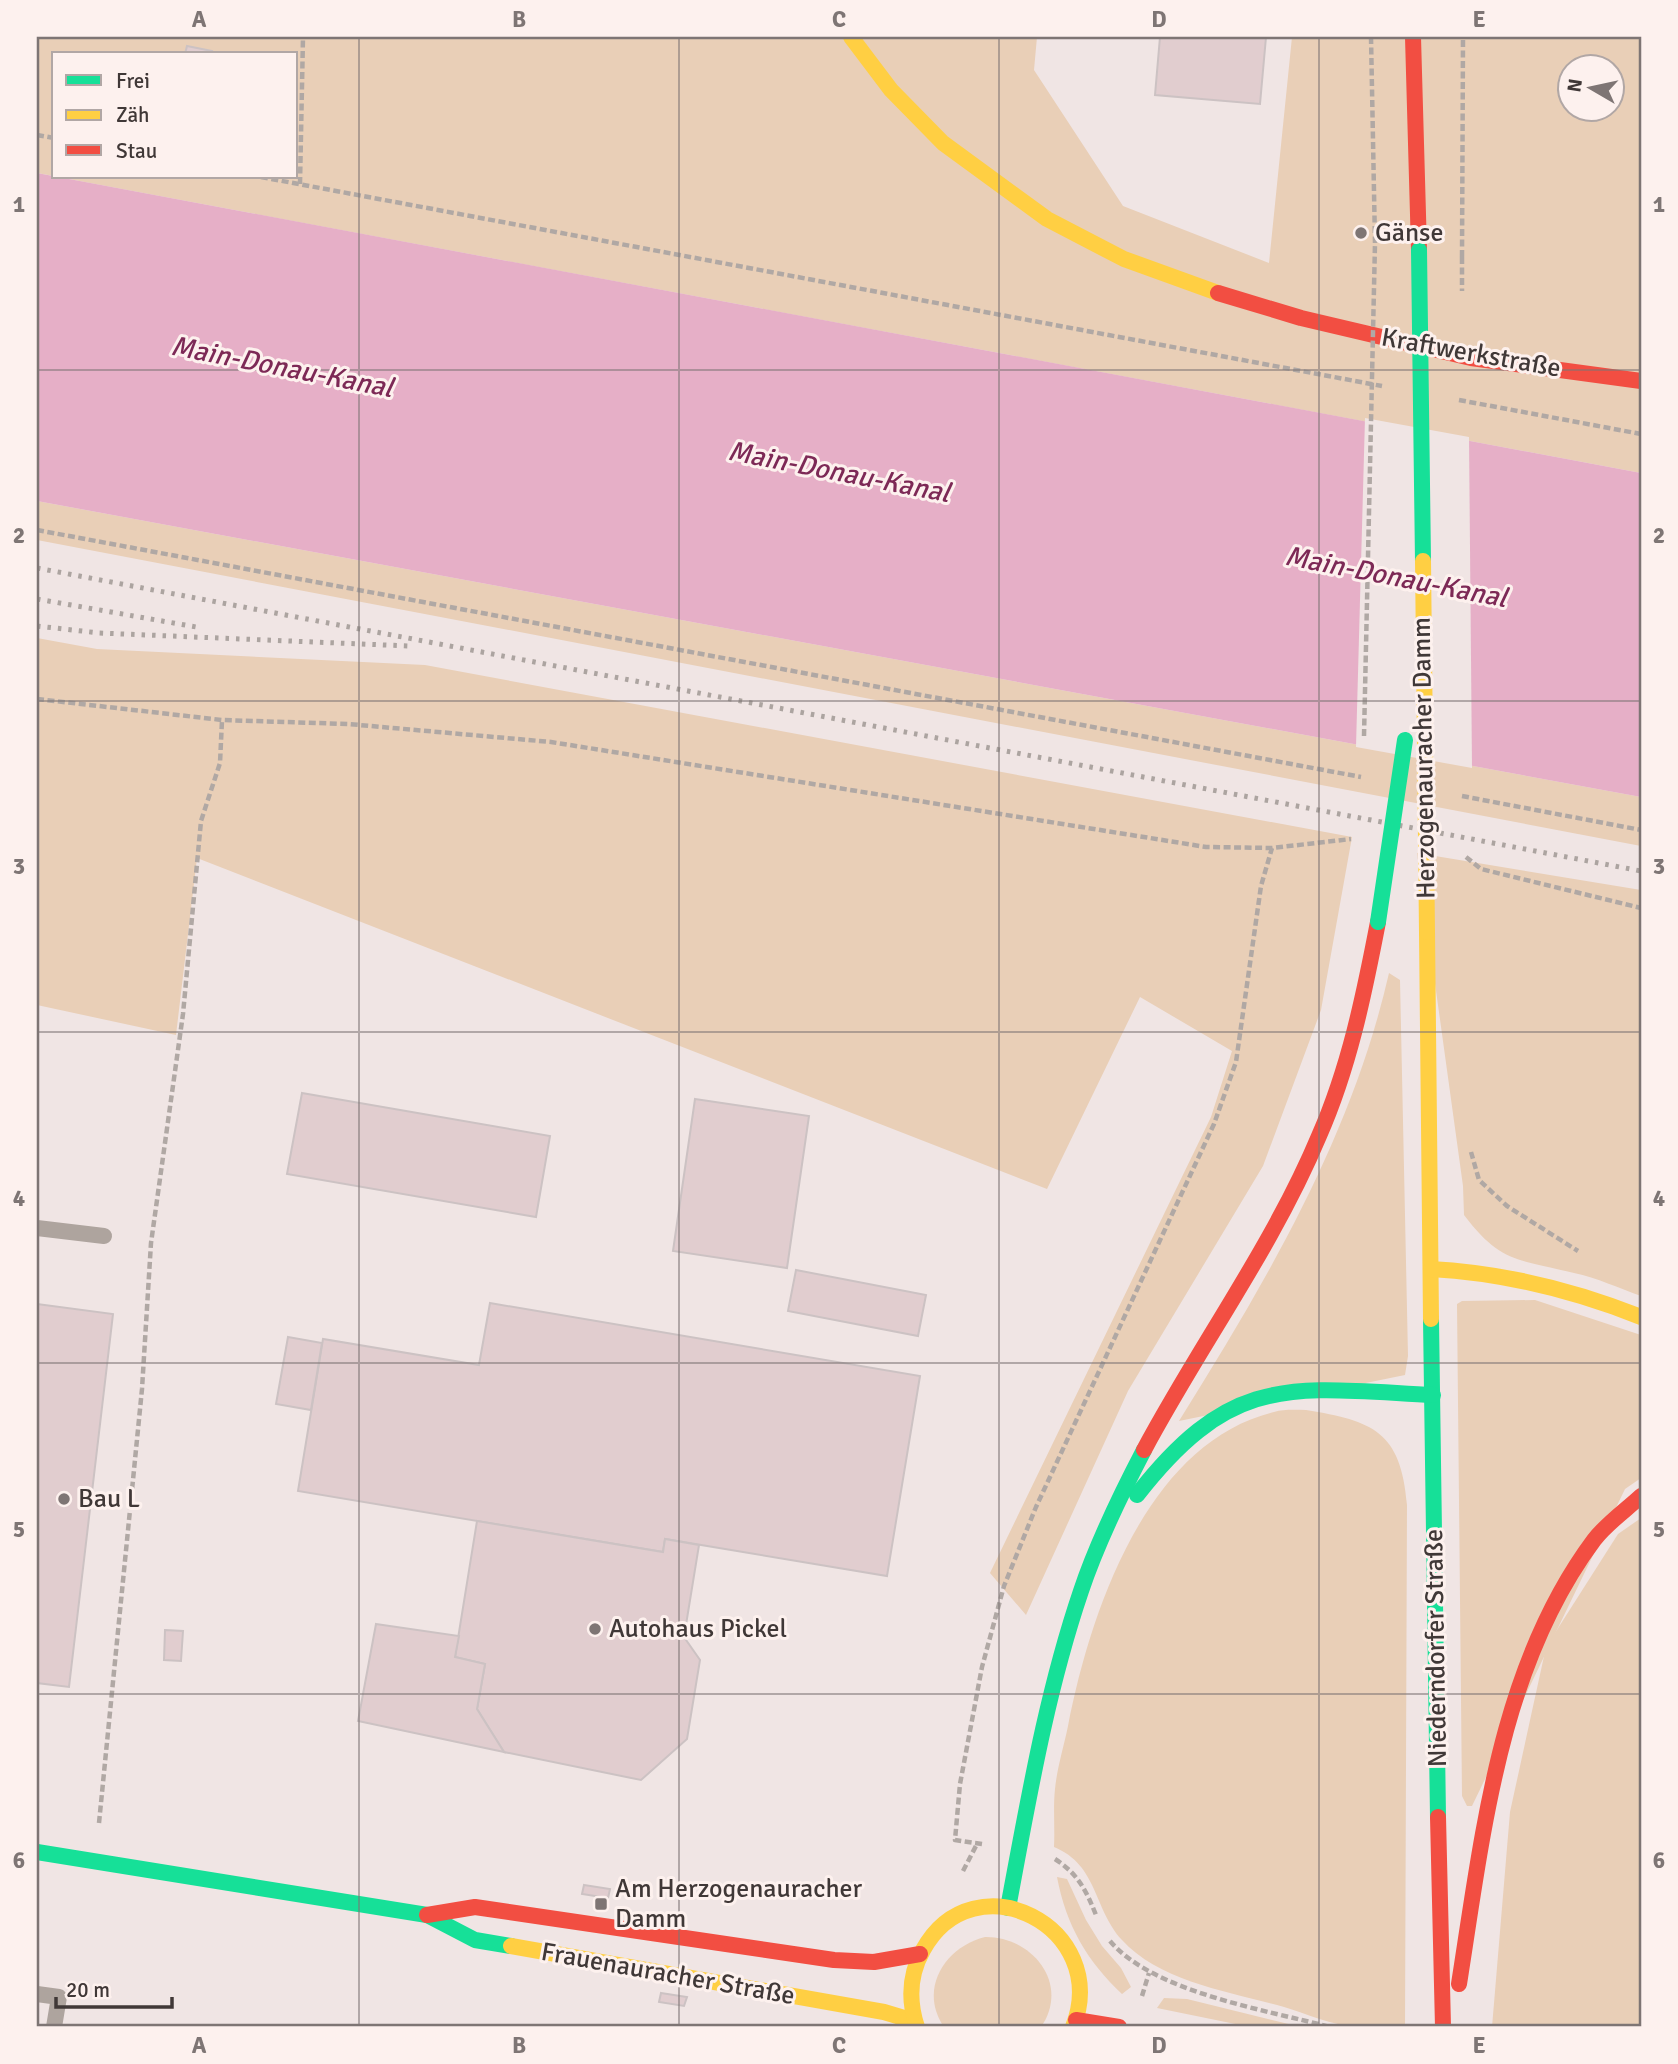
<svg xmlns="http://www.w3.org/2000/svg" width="1678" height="2064" font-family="Signika,sans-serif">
  <rect width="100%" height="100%" fill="#f0e5e4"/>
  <!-- green -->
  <g fill="#e9cfb7" fill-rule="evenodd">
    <path d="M37 37H1037L1034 70 1123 206 1269 263 1292 37H1641V473L58 177H296V54H54V176L37 173ZM1570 66H1612V108H1570Z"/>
    <polygon points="37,501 1641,797 1641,846 37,540"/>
    <polygon points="37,638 97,649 425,665 1352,837 1321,1010 1263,1166 1128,1391 1026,1615 990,1573 1211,1117 1232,1051 1140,997 1047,1189 197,858 176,1035 37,1005"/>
    <path d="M1417 853 1641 890V1296C1619 1288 1597 1278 1574 1273 1519 1259 1501 1264 1464 1215L1463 1186Z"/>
    <path d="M1389 973 1400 980 1408 1356 1405 1375 1179 1421C1267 1280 1352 1136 1389 973Z"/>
    <polygon points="1535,1300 1641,1335 1641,1478 1625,1489 1472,1806 1467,1806 1462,1796 1457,1304 1462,1301"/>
    <path d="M1306 1410C1373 1421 1401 1431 1407 1505L1405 2027C1389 2027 1372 2029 1356 2027 1332 2025 1307 2014 1284 2007 1231 1992 1160 1982 1122 1940 1093 1908 1098 1865 1054 1847 1055 1828 1053 1808 1055 1789 1057 1768 1064 1746 1068 1726 1090 1613 1146 1443 1274 1412 1284 1409 1296 1410 1306 1410Z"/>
    <polygon points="1641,1518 1641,2027 1492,2027 1510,1812 1546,1647 1618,1534"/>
    <path d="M1057 1877 1067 1879 1086 1920 1102 1946 1121 1968 1131 1987 1122 1994C1087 1961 1066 1925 1057 1877Z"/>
    <path d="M985 1937C1031 1936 1071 1983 1041 2027H944C918 1989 945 1947 985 1937Z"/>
    <polygon points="1164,1998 1187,1999 1301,2027 1250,2027 1157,2008"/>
  </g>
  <!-- water -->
  <polygon fill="#e6afc7" points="37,173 1641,473 1641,797 37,501"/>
  <!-- pier -->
  <polygon fill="#f0e5e4" points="1365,418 1469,437 1472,768 1356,747"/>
  <!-- building -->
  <g fill="#e1cdcf" stroke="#ccc2c3" stroke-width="2">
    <polygon points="1160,37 1266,37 1260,104 1155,95"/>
    <polygon points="187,46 212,51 211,54 185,54"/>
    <polygon points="302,1093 550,1136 536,1217 287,1174"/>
    <polygon points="695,1099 809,1116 787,1268 673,1251"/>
    <polygon points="796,1270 926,1295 918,1336 788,1311"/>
    <polygon points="490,1303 920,1376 887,1576 665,1539 663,1552 298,1491 323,1339 479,1365"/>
    <polygon points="37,1304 113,1314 69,1687 37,1683"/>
    <polygon points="288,1337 322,1343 311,1410 276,1404"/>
    <polygon points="477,1521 663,1552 665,1539 699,1545 684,1637 700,1660 687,1739 641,1780 504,1752 477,1709 485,1664 455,1657"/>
    <polygon points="376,1624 459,1636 455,1657 485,1664 477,1709 504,1752 358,1721"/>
    <polygon points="165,1630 183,1631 181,1661 164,1660"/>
    <polygon points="584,1885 610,1889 608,1898 582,1894"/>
    <polygon points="661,1993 687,1997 684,2006 659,2002"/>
  </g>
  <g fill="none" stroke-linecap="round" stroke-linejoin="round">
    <!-- path -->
    <g stroke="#b0a8a4" stroke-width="4.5" stroke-dasharray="7 3.5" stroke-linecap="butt">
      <polyline points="1371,37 1375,243"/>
      <polyline points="37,135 54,138"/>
      <polyline points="261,177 1382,386"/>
      <polyline points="300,184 303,37"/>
      <polyline points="1462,257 1463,37"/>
      <polyline points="1459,400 1641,434"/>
      <polyline points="37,530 1361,777"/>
      <polyline points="37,699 222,720 348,724 551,742 1206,847 1272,848 1351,839"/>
      <polyline points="1462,796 1641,830"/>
      <polyline points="1466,857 1481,869 1641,908"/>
      <polyline points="1471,1152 1479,1180 1507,1206 1578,1251"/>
      <polyline points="99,1823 142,1389 151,1243 183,1014 201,821 220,763 222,720"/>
      <polyline points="982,1844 955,1840 960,1784 982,1667 1004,1586 1036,1507 1214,1124 1236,1062 1261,886 1272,848"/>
      <path d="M1055 1859C1078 1874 1086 1890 1096 1915"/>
      <polyline points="963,1871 978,1842"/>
      <path d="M1110 1941C1153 1992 1266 2010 1330 2027"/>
      <polyline points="1142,1996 1149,1973"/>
    </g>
    <!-- lane -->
    <g stroke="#aea49e" stroke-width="16">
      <polyline points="37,1228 104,1236"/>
      <polyline points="37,1994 59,1997 54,2027"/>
    </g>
    <!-- fast -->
    <g stroke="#16e098" stroke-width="16">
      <polyline points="1431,1319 1438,1817"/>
      <path d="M1137 1495C1233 1372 1291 1388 1433 1395"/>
      <polyline points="37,1852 427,1915 475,1940 511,1946"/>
      <path d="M1008 1908C1028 1802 1046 1694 1081 1591 1097 1543 1120 1496 1144 1450"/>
    </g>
    <!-- slow -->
    <g stroke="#ffcf43" stroke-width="16">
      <polyline points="851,37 891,90 943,143 1047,219 1124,259 1218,293"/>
      <polyline points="1427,932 1431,1319"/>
      <path d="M1431 1269C1504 1273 1573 1290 1641 1317"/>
      <polyline points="511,1946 884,2012 914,2021"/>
      <path d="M917 2027C908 2000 909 1975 923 1950 974 1857 1112 1927 1073 2027"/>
    </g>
    <!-- jam -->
    <g stroke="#f24e42" stroke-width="16">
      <polyline points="1413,37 1419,250"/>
      <polyline points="1218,293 1301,318 1471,358 1641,381"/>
      <path d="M1144 1450C1200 1345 1273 1246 1319 1136 1349 1068 1364 995 1378 922"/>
      <polyline points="1438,1817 1443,2027"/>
      <polyline points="427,1915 475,1907 834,1960 874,1962 920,1954"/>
      <path d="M1459 1984C1483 1832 1500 1666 1594 1540 1607 1523 1626 1510 1641 1496"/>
      <polyline points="1076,2020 1119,2027"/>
    </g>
    <!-- rail -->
    <g stroke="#aca4a0" stroke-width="5" stroke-dasharray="3.5 7" stroke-linecap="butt">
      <polyline points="37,568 1641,871"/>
      <polyline points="37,599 202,628"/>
      <polyline points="37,626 99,633 409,646"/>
    </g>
    <!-- path-bridge -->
    <g stroke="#b0a8a4" stroke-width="4.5" stroke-dasharray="7 3.5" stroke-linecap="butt">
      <polyline points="1462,257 1462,291"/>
      <polyline points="1364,736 1375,243"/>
    </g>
    <!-- fast-bridge -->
    <g stroke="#16e098" stroke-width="16">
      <polyline points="1419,250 1423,561"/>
      <polyline points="1378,922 1405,740"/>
    </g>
    <!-- slow-bridge -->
    <polyline stroke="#ffcf43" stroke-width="16" points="1423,561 1427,932"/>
  </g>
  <!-- grid -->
  <path fill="none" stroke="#7e7574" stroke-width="2" stroke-opacity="0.55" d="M359 37V2027M679 37V2027M999 37V2027M1319 37V2027M37 370H1641M37 701H1641M37 1032H1641M37 1363H1641M37 1694H1641"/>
  <!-- markers -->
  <g fill="#7e7574" stroke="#fdf1ee" stroke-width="2.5">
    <circle cx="1361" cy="233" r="7"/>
    <circle cx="64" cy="1499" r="7"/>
    <circle cx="595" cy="1629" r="7"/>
    <rect x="594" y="1897" width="14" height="14" rx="3.5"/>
  </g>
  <g text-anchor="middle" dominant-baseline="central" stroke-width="6" stroke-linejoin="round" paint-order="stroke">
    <!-- poi labels -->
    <g font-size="26" fill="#403837" stroke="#fdf1ee" text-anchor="start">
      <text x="1375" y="233">Gänse</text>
      <text x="78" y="1499">Bau L</text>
      <text x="609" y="1629">Autohaus Pickel</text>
      <text x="615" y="1889">Am Herzogenauracher<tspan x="615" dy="30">Damm</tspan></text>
    </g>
    <!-- street labels -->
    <g font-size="26" fill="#403837" stroke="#fdf1ee">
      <text transform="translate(1471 353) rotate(10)">Kraftwerkstraße</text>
      <text transform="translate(1424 758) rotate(-91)">Herzogenauracher Damm</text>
      <text transform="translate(1436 1648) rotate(-91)">Niederndorfer Straße</text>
      <text transform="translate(668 1974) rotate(10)">Frauenauracher Straße</text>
    </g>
    <!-- water labels -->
    <g font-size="28" font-style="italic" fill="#7d2956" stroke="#fdf1ee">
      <text transform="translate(282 367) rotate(11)">Main-Donau-Kanal</text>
      <text transform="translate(839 472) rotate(11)">Main-Donau-Kanal</text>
      <text transform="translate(1396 577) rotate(11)">Main-Donau-Kanal</text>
    </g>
  </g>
  <!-- border -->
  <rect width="1678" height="2064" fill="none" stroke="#fdf1ee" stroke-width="77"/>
  <!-- legend -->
  <rect x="52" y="52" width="245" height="126" fill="#fdf1ee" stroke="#b1a7a5" stroke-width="2"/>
  <rect x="66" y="75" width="35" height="10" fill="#16e098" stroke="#b1a7a5" stroke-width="2"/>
  <text x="116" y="88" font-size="21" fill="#403837">Frei</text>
  <rect x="66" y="110" width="35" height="10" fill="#ffcf43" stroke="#b1a7a5" stroke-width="2"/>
  <text x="116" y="122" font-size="21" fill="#403837">Zäh</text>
  <rect x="66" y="145" width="35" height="10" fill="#f24e42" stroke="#b1a7a5" stroke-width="2"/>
  <text x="116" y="158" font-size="21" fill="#403837">Stau</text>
  <!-- north arrow -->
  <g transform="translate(1591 88) rotate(279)"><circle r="33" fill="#fdf1ee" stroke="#b1a7a5" stroke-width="2"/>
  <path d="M0-5L12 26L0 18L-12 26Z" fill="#7e7574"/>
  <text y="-10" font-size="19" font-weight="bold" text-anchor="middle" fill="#403837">N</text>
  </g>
  <!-- scale -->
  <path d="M56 1997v10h116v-10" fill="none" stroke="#403837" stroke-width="3.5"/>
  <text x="66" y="1997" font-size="21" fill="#403837" stroke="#fdf1ee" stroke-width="5" paint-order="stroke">20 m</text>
  <rect x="38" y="38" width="1602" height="1987" fill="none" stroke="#7e7574" stroke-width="2.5"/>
  <g font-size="23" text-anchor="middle" font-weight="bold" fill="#7e7574">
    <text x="199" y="27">A</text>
    <text x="519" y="27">B</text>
    <text x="839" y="27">C</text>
    <text x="1159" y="27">D</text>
    <text x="1479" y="27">E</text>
    <text x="19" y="212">1</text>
    <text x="1659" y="212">1</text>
    <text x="19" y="543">2</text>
    <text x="1659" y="543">2</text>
    <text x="19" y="874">3</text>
    <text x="1659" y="874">3</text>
    <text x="19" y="1206">4</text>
    <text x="1659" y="1206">4</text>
    <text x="19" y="1537">5</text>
    <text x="1659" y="1537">5</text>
    <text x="19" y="1868">6</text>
    <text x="1659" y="1868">6</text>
    <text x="199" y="2053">A</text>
    <text x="519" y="2053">B</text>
    <text x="839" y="2053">C</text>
    <text x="1159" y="2053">D</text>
    <text x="1479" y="2053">E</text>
  </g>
</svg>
